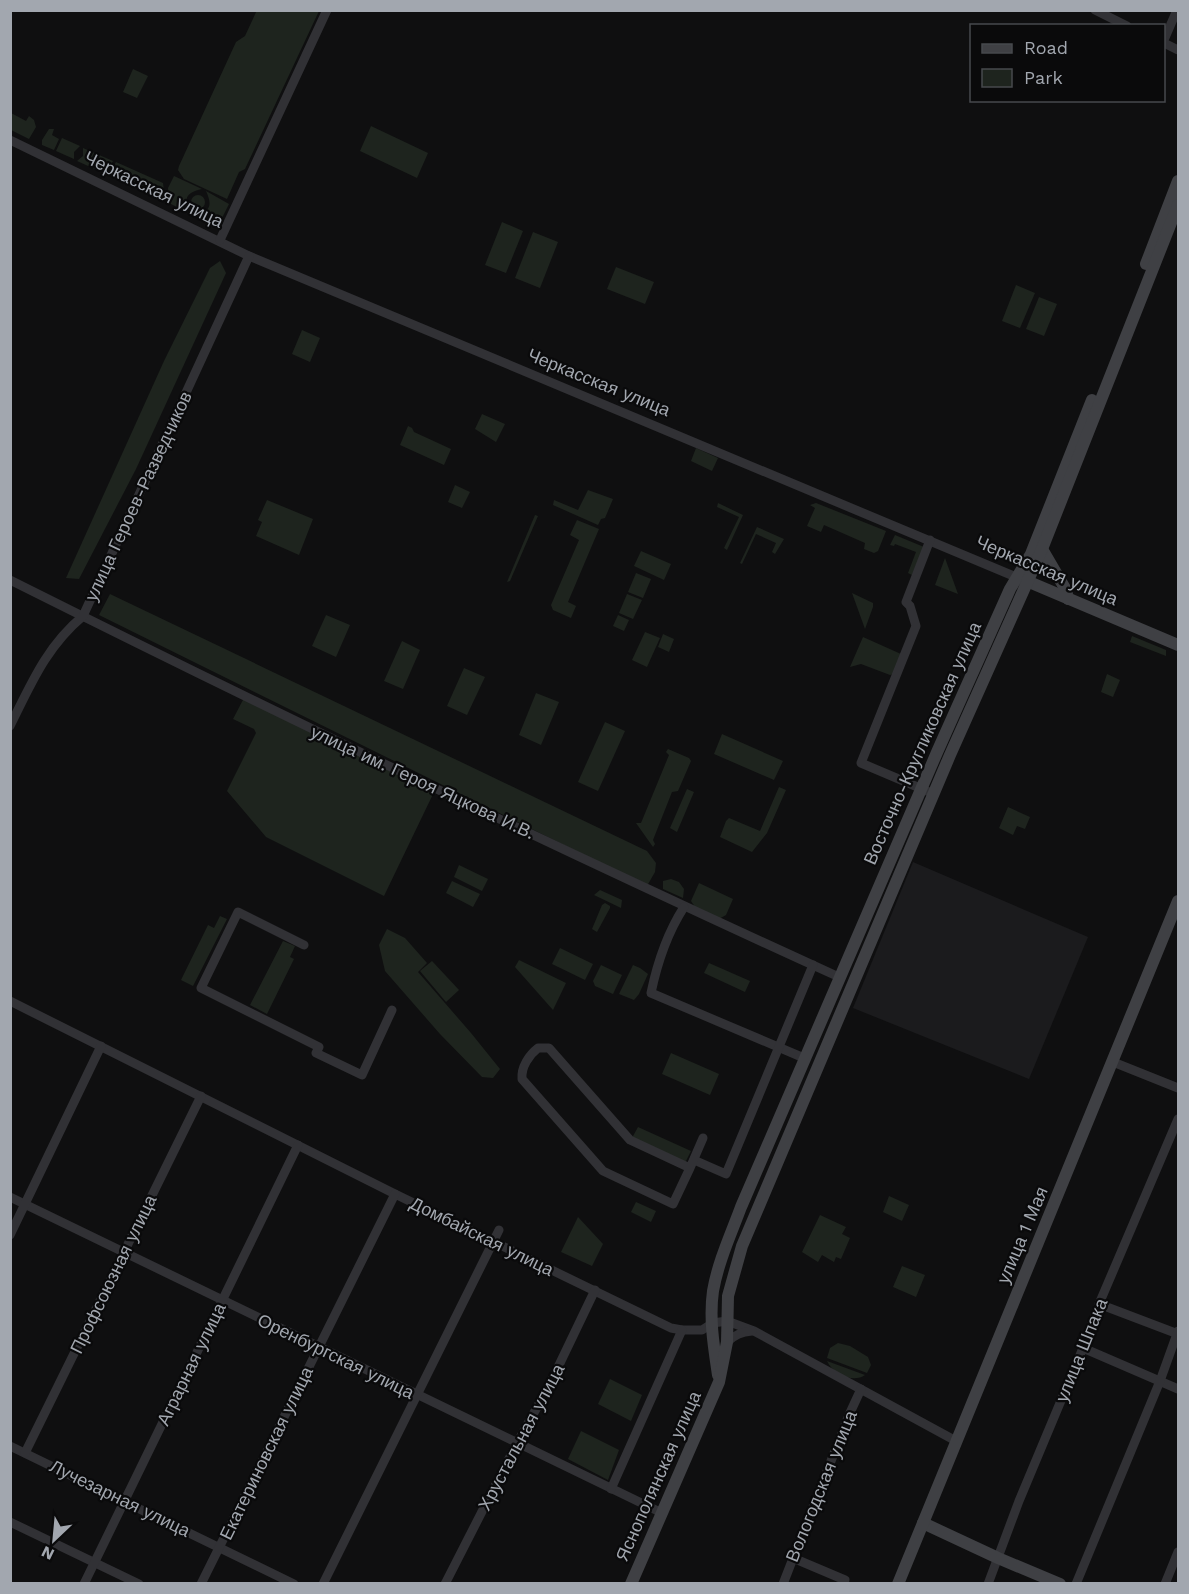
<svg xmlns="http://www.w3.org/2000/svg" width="1189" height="1594" font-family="'Work Sans',sans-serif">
  <rect width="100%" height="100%" fill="#0f0f10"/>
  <!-- built -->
  <polygon fill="#1b1b1d" points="913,862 1088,937 1029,1079 853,1008"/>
  <!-- green -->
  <g fill="#1e241e">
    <polygon points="257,10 319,11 245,169 239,172 227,199 184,179 178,170 179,166 236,42 245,36"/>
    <polygon points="133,69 148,76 137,98 123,92"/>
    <polygon points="11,113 26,121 29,116 34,120 36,127 29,139 11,130"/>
    <polygon points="371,126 428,153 417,178 360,151"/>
    <polygon points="49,129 54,129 52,135 59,139 54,150 42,145 42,140"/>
    <polygon points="62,138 80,146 74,152 74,159 56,151"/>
    <polygon points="83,148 113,161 106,174 77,161 83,156"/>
    <polygon points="116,162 163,183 165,201 144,192 141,186 109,175"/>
    <path d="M174 176 202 189C185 193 183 199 191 214L169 203 168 188Z"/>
    <path d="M206 191 229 204 218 226 194 215C210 211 213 207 206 191Z"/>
    <circle cx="198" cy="202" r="7"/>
    <polygon points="502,222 523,231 506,273 485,265"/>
    <polygon points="533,232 558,242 540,288 515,278"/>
    <polygon points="220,261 226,273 136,469 79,579 66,578 164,361 210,268"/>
    <polygon points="616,267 654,282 645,304 607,289"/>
    <polygon points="1016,285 1035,293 1020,328 1002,321"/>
    <polygon points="1039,297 1057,304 1044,336 1026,329"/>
    <polygon points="302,330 320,338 310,362 292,354"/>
    <polygon points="482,414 505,424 496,442 475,429"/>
    <polygon points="408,426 412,428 414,432 451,449 444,465 400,445"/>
    <polygon points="696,448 718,458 712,471 691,461"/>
    <polygon points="455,485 470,492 462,508 448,502"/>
    <polygon points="588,490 613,499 605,518 601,519 598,525 553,505 554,500 578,510"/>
    <polygon points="267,500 313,519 299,555 256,536 262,522 258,520"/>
    <polygon points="718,503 743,515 727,550 724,548 739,517 717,507"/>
    <polygon points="816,503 886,531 878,551 874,553 864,549 865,543 824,525 821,532 807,526 815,508 810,505"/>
    <polygon points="535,515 538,516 510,581 507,582"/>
    <polygon points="577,520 599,529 568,602 576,606 571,618 553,610 551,605 579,540 570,535"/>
    <polygon points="757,527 784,539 775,554 772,552 776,543 756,534 742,564 740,563"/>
    <polygon points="895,535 924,547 912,575 908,573 916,552 895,544 894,546 890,545"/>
    <polygon points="641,551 671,564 664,580 634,566"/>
    <polygon points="945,558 958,594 935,585"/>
    <polygon points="636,573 651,579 643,598 628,592"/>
    <polygon points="852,593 873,603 873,607 865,629"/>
    <polygon points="110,594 647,851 656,863 655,872 647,886 99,615"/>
    <polygon points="627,594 642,600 633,619 619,613"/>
    <polygon points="326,615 350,625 336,657 312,646"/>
    <polygon points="618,615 629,620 624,631 613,626"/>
    <polygon points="645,632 660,638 647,667 632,660"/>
    <polygon points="663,634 674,639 669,652 658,647"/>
    <polygon points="1132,636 1166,650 1166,656 1130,642"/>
    <polygon points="863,637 901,654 893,674 890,675 861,664 850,667"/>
    <polygon points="402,641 420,650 403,689 384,681"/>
    <polygon points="464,668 485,677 467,715 447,706"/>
    <polygon points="1107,674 1120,680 1113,697 1101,692"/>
    <polygon points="536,693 559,702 541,745 519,735"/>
    <polygon points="245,696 435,790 384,896 266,837 227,791 256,733 254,729 233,719"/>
    <polygon points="605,722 625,731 598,791 578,782"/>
    <polygon points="722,734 783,761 774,780 714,754"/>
    <polygon points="668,749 689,758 691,761 678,791 672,792 653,840 655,844 653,847 636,823 641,823 669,755 666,752"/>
    <polygon points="779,787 786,790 767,833 752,852 720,837 726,821 729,818 760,831"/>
    <polygon points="687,789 694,792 677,832 670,828"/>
    <polygon points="1008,807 1030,817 1025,829 1017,826 1013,835 999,828"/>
    <polygon points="459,865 488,879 482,891 454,877"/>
    <polygon points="671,879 679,882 684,889 683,898 663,889 663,881"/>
    <polygon points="452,881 480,894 473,907 446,893"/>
    <polygon points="699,883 733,899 726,915 719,919 695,907 691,901"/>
    <polygon points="600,890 622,900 621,908 594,895"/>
    <polygon points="605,903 610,906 610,908 597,932 592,929 602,905"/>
    <polygon points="220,916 227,919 193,986 181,980 208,925 214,928"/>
    <polygon points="387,929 405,938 427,963 418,972 471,1033 500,1069 493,1078 482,1077 440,1034 385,971 379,945"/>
    <polygon points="283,941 295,946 290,957 294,959 267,1014 250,1005"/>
    <polygon points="560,948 593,964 585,980 552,964"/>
    <polygon points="519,960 566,983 553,1010 515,967"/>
    <polygon points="432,961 459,990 446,1002 420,971"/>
    <polygon points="709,963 750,981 745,992 704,973"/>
    <polygon points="601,965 622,975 613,994 595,986 593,981"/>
    <polygon points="633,965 640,968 648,974 639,994 634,1000 619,994"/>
    <polygon points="671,1053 719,1074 710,1095 662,1074"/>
    <polygon points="638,1127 691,1151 685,1163 632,1138"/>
    <polygon points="889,1196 909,1205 902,1221 883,1212"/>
    <polygon points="636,1202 656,1211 651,1222 631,1212"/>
    <polygon points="820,1215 846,1227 842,1234 850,1238 841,1259 836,1257 834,1262 822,1255 818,1262 802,1252"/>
    <polygon points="578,1217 603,1244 592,1266 561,1252"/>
    <polygon points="902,1266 925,1275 916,1297 893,1287"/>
    <polygon points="838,1343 850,1346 868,1357 871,1365 867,1373 827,1358 830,1348"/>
    <path d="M827 1361 865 1375C853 1384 832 1373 827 1361Z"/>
    <polygon points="610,1379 642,1395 631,1421 598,1404"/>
    <polygon points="581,1431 619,1450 608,1480 568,1459"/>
  </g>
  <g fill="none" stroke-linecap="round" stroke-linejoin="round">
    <!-- street -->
    <g stroke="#313135" stroke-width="9">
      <polyline points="1095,10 1127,26"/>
      <polyline points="1164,40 1177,10"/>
      <polyline points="1164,43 1178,50"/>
      <polyline points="10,140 249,256 1016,577"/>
      <polyline points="220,240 327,10"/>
      <path d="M10 580C284 717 560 850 839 977"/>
      <path d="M10 726C31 684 46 647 83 616L249 256"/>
      <polyline points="927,791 861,763 916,626 910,606 906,602 930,540"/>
      <path d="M684 907C668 932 657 964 651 993L804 1058"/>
      <polyline points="304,945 238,912 201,988 319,1047 316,1053 362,1075 392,1010"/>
      <polyline points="10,1001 395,1194 671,1328 682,1330 702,1330 713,1323 727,1321 754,1331 956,1441"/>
      <polyline points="1113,1062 1178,1088"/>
      <polyline points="694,1160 726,1174 813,965"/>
      <path d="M690 1168 673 1204 603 1171 522 1079C521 1067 529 1055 538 1048H549L630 1140 690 1168 703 1138"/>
      <polyline points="10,1197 662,1513"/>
      <polyline points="10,1235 101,1046"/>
      <polyline points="1099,1304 1178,1334"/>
      <path d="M727 1342C735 1335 741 1332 752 1331"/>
      <polyline points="1083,1348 1178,1389"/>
      <polyline points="10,1446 294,1584"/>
      <polyline points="25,1453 201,1096"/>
      <polyline points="611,1489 682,1330"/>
      <polyline points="10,1522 139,1584"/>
      <polyline points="793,1558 845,1580 844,1584"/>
      <polyline points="84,1584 298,1145"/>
      <polyline points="201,1584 395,1194"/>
      <polyline points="323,1584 499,1230"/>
      <polyline points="445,1584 517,1443 549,1386 595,1290"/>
      <polyline points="783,1584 849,1415 861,1389"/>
      <polyline points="988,1584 1019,1501 1083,1348 1099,1304 1178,1119"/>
      <polyline points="1076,1584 1160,1381 1178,1331"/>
      <polyline points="1165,1584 1178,1552"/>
    </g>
    <!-- secondary -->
    <g stroke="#3f4044" stroke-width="12">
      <polyline points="1146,264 1178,181"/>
      <polyline points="1042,549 1066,590 1068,599"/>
      <polyline points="1022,579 1178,645"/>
      <path d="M718 1375C714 1348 709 1319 713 1291 718 1262 731 1234 741 1207L938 750 1010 589 1031 554 1092 400"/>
      <polyline points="923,1523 998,1558 1060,1584"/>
      <polyline points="631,1584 719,1382 727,1342 728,1296 742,1246 950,755 1042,549 1178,205"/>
      <polyline points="898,1584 1178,901"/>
    </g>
  </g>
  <g text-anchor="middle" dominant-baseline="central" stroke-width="4.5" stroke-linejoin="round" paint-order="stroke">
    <!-- street labels -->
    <g font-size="18" fill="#a2a7af" stroke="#0a0a0b">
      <text transform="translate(154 189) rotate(26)">Черкасская улица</text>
      <text transform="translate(599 382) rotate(22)">Черкасская улица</text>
      <text transform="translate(138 496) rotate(-65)">улица Героев-Разведчиков</text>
      <text transform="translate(1047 570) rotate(23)">Черкасская улица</text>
      <text transform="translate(922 743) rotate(-66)">Восточно-Кругликовская улица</text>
      <text transform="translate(423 782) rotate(25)">улица им. Героя Яцкова И.В.</text>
      <text transform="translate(1022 1235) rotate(-67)">улица 1 Мая</text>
      <text transform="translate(482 1236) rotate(26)">Домбайская улица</text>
      <text transform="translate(113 1274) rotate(-64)">Профсоюзная улица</text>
      <text transform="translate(1081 1350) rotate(-68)">улица Шпака</text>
      <text transform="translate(336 1356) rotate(26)">Оренбургская улица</text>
      <text transform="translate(191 1364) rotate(-64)">Аграрная улица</text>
      <text transform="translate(521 1437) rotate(-62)">Хрустальная улица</text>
      <text transform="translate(266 1453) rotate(-64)">Екатериновская улица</text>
      <text transform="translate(658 1476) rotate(-66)">Яснополянская улица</text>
      <text transform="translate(821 1486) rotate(-68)">Вологодская улица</text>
      <text transform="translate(120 1498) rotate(26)">Лучезарная улица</text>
    </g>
  </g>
  <!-- border -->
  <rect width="1189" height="1594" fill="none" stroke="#a2a7af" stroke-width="24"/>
  <!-- legend -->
  <rect x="970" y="24" width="195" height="78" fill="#0a0a0b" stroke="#47494d" stroke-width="1.5"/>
  <rect x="982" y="44" width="30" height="9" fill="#3f4044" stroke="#47494d" stroke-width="1.5"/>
  <text x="1024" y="54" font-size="18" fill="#a2a7af">Road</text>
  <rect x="982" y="69" width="30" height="18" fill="#1e241e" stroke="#47494d" stroke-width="1.5"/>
  <text x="1024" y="84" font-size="18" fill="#a2a7af">Park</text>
  <!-- north arrow -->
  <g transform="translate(54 1540) rotate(206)" stroke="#0a0a0b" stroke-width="4.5" paint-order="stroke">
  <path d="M0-4.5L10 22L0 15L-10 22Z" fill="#a2a7af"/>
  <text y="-9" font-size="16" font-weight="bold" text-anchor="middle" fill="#a2a7af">N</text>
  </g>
</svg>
